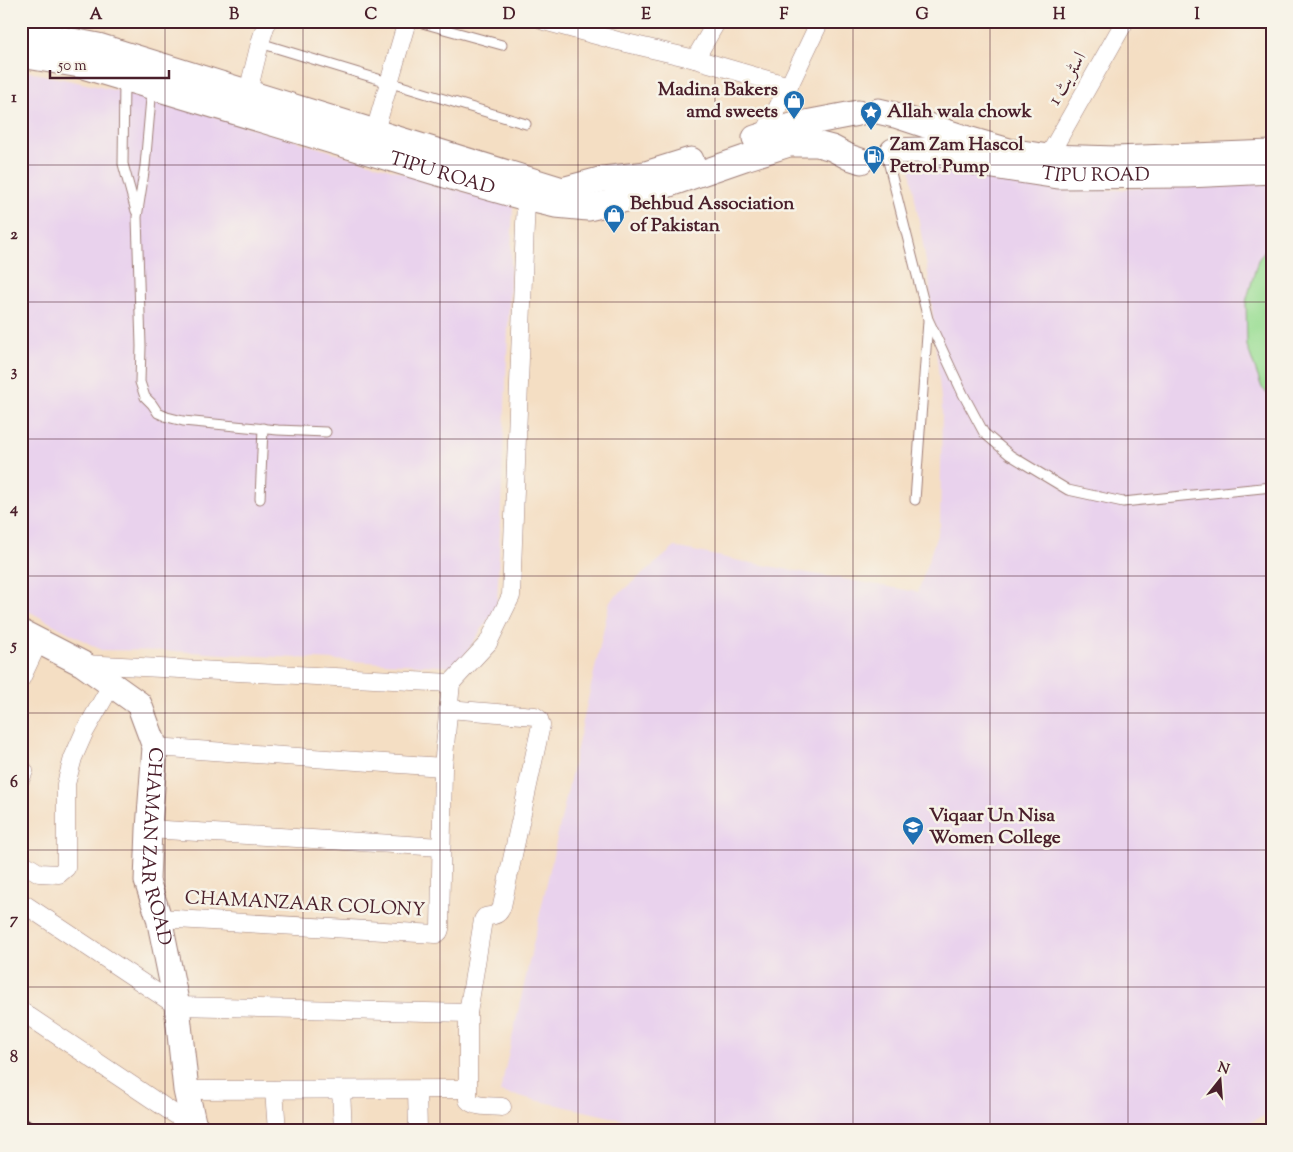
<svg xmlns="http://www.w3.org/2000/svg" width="1293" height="1152" font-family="'Sorts Mill Goudy',Amiri,serif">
  <rect width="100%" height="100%" fill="#f7f3e8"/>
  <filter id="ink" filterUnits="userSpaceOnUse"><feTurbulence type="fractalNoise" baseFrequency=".02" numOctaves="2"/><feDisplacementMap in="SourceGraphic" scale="10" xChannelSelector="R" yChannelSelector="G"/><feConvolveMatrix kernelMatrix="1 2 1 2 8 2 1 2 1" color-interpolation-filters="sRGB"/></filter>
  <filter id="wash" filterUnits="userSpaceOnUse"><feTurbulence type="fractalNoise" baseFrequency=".0096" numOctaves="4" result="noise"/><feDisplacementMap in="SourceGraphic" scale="20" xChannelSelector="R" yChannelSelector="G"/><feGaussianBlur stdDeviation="1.12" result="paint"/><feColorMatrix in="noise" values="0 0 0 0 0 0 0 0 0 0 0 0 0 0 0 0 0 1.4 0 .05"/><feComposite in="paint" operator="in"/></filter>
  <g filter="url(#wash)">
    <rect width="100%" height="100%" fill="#f4dec3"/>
    <!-- built -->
    <g fill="#e9d2ed">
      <polygon points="21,70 160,100 513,206 497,606 457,667 172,651 101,650 21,607"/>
      <polygon points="907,152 1010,182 1111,190 1209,183 1272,182 1272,1113 1227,1131 673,1131 500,1092 610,601 675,547 740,561 918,592 940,526 942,409 929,279"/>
    </g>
    <!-- pitch -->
    <polygon fill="#9bde95" stroke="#727e60" points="1272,240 1272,399 1262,388 1247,346 1246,302 1258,260"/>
  </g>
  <g filter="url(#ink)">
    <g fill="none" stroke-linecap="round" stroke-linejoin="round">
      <!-- lane casing -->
      <g stroke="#9f7e77" stroke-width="11">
        <g id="lane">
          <polyline points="415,21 502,45"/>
          <polyline points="260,43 526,124"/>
          <polyline points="124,81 123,164 136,211"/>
          <polyline points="152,87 145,166 137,217 141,346 140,382 145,397 152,404 158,413 167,417 183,421 278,430 326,432"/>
          <polyline points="887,157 928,319 963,394 984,433 1010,455 1068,490 1123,502 1272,487"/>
          <polyline points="260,499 263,428"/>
          <polyline points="915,500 928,321"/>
        </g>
      </g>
      <!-- street casing -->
      <g stroke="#9f7e77" stroke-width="19">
        <g id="street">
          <polyline points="544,21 618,41 695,59"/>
          <polyline points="717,21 695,59 789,86"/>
          <polyline points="248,92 260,43 267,21"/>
          <polyline points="375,131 407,21"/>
          <polyline points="763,136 789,86 820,21"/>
          <polyline points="1048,157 1125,21"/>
          <polyline points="83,664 451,683"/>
          <polyline points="21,679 39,641"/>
          <polyline points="451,683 488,643 511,596 526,198"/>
          <path d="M448 709 535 716 539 719 541 725 502 906C499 916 494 915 485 917L483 920 468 1013V1100C475 1108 492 1106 502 1107"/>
          <polyline points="155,747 443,767"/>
          <polyline points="21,767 24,771 21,778"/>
          <polyline points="149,829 441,847"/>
          <polyline points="21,862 39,873 59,874 66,868 66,784 73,758 84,733 112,684"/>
          <polyline points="21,902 177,1006 468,1013"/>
          <polyline points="159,918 436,934 439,932 440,929 443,767 451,683"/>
          <polyline points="21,1011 194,1127"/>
          <polyline points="186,1090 467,1089"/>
          <polyline points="274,1090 277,1131"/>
          <polyline points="341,1090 343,1131"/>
          <polyline points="417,1090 418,1131"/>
        </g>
      </g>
      <!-- secondary casing -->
      <g stroke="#9f7e77" stroke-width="27">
        <g id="secondary">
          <polyline points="21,31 98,46 562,190 603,179 646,174 691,160"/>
          <path id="s1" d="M21 55 80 65 462 180 526 198 556 205 588 208 626 199 745 158 789 144H817L832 148 849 157 861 161"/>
          <polyline points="878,111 895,115 971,140 1009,151 1048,157 1116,159 1272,153"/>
          <polyline points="755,138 795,125 858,113"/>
          <path id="s2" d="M893 151 923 150 993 166 1058 176 1188 175 1272 171"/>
          <path id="s3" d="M21 632 83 664 139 704 155 747 149 829 147 881 159 918 177 1006 186 1090 194 1127 200 1131"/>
        </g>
      </g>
      <!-- lane -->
      <use href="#lane" stroke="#fff" stroke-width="9"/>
      <!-- street -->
      <use href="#street" stroke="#fff" stroke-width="18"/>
      <!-- secondary -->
      <use href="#secondary" stroke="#fff" stroke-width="25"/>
      <!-- rail -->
      <polyline stroke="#4a1f2b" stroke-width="4" points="21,1117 41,1131"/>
    </g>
  </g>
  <!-- grid -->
  <path fill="none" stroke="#4a1f2b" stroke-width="1" stroke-opacity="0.55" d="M165 21V1131M303 21V1131M440 21V1131M578 21V1131M715 21V1131M853 21V1131M990 21V1131M1128 21V1131M21 165H1272M21 302H1272M21 439H1272M21 576H1272M21 713H1272M21 850H1272M21 987H1272"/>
  <!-- icons -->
  <defs>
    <g id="shop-pin" transform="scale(1.125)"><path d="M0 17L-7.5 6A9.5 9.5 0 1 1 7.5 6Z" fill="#1f6fb2" stroke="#f7f3e8"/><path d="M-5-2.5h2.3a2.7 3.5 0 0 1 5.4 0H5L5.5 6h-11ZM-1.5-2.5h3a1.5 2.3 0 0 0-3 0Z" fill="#fff"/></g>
    <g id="sight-pin" transform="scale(1.125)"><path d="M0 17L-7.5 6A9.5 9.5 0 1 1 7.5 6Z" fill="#1f6fb2" stroke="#f7f3e8"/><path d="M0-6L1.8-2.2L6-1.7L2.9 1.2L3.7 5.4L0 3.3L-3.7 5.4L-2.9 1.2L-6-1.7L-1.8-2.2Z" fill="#fff"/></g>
    <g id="fuel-pin" transform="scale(1.125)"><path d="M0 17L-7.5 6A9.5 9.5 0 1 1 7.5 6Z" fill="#1f6fb2" stroke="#f7f3e8"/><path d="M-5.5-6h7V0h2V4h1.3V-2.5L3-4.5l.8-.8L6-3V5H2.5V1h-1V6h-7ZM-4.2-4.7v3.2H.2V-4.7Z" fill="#fff"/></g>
    <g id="university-pin" transform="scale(1.125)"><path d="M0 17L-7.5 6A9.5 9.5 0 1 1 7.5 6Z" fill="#1f6fb2" stroke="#f7f3e8"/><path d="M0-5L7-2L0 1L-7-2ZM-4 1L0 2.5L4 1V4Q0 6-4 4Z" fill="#fff"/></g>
  </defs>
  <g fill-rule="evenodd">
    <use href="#shop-pin" x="794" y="101"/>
    <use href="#sight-pin" x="871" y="112"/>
    <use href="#fuel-pin" x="874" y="156"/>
    <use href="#shop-pin" x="614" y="215"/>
    <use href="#university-pin" x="913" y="827"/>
  </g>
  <g text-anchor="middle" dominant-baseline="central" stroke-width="5" stroke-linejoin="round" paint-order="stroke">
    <!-- street labels -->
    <g font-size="19" fill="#4a1f2b" stroke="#f7f3e8">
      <text transform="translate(1068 79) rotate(-60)">اسٹریٹ 1</text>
      <text stroke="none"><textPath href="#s1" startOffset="438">TIPU ROAD</textPath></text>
      <text stroke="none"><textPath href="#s2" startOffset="205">TIPU ROAD</textPath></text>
      <text stroke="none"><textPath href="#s3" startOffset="285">CHAMAN ZAR ROAD</textPath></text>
      <text transform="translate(305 905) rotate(3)">CHAMANZAAR COLONY</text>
    </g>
    <!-- poi labels -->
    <g font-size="19" font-weight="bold" fill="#4a1f2b" stroke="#f7f3e8" text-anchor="start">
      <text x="778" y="90" text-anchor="end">Madina Bakers<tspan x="778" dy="22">amd sweets</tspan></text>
      <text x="887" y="112">Allah wala chowk</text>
      <text x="890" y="145">Zam Zam Hascol<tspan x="890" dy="22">Petrol Pump</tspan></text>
      <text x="630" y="204">Behbud Association<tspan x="630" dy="22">of Pakistan</tspan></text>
      <text x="929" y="816">Viqaar Un Nisa<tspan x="929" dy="22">Women College</tspan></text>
    </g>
  </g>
  <!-- margin -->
  <rect width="1293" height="1152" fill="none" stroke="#f7f3e8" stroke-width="55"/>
  <!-- north arrow -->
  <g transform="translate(1220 1080) rotate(17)" stroke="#f7f3e8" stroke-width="4" paint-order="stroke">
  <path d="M0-4L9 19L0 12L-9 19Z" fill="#4a1f2b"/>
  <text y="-8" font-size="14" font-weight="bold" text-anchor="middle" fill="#4a1f2b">N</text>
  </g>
  <!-- scale -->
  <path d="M50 70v8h119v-8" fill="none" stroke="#4a1f2b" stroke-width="2.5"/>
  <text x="58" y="70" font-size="15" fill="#4a1f2b" stroke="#f7f3e8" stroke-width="4" paint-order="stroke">50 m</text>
  <rect x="28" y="28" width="1238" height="1096" fill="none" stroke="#4a1f2b" stroke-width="2"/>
  <g font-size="16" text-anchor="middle" font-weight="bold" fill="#4a1f2b">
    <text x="96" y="19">A</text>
    <text x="234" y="19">B</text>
    <text x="371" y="19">C</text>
    <text x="509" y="19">D</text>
    <text x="646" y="19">E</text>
    <text x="784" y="19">F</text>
    <text x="922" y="19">G</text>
    <text x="1059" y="19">H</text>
    <text x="1197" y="19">I</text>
    <text x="14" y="102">1</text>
    <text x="14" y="239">2</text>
    <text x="14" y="376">3</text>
    <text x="14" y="513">4</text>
    <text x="14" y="650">5</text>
    <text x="14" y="787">6</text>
    <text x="14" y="924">7</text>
    <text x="14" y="1062">8</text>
  </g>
</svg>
